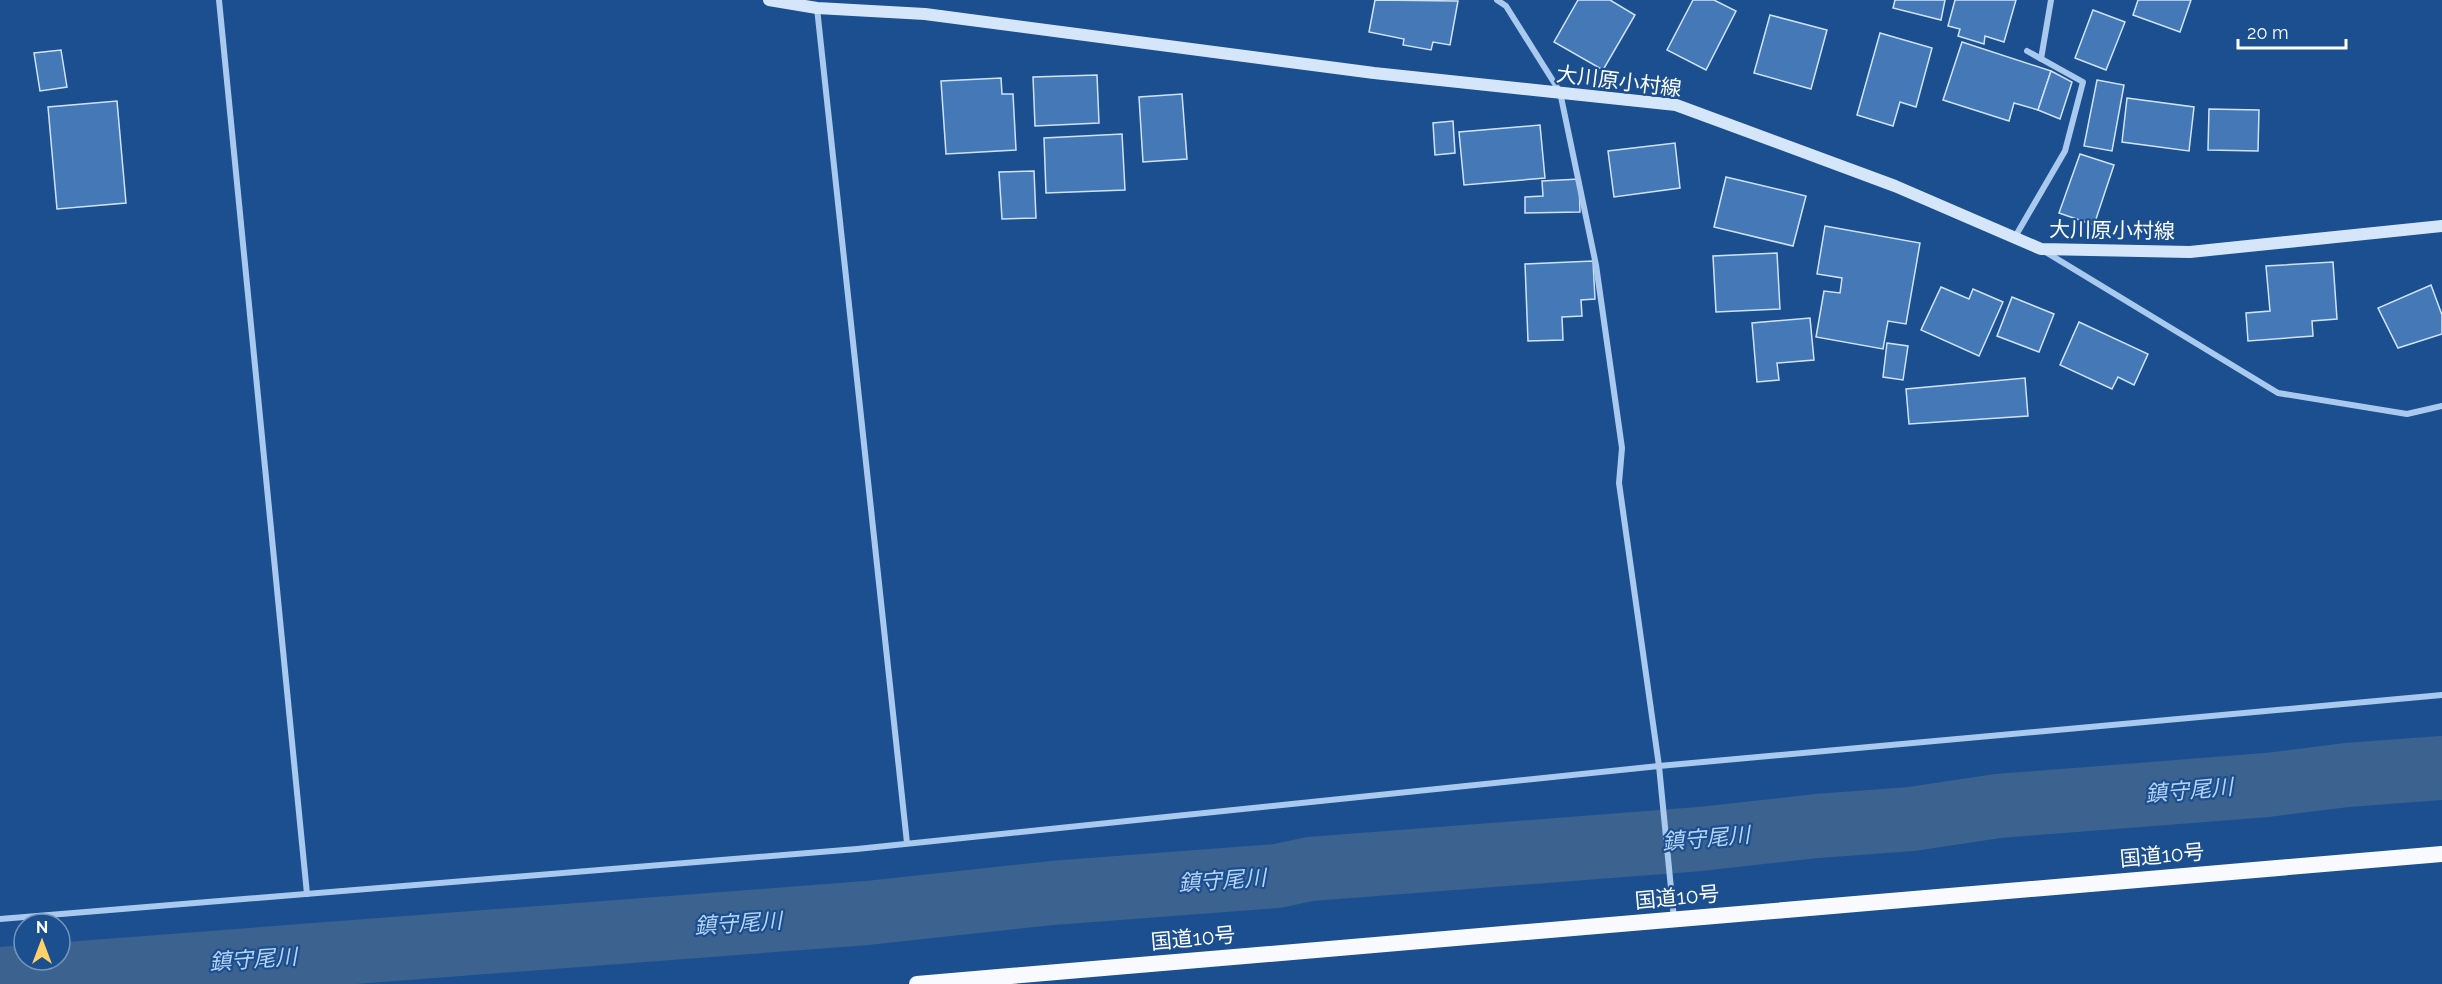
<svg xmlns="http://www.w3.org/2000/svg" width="2442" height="984" font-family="Raleway,'Noto Sans JP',sans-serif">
  <rect width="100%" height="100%" fill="#1b4f8f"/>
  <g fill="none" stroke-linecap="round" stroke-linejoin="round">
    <!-- river -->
    <polyline stroke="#3c6290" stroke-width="64" points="0,979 867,913 1052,893 1277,876 1310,869 1700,839 1817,826 1911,819 1998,806 2267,785 2347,775 2442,768"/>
  </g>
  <!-- building -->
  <g fill="#4478b7" stroke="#cfe3fa" stroke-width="1.5">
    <polygon points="1375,0 1458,1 1450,45 1433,42 1431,50 1403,45 1404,39 1369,32"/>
    <polygon points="1578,0 1610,0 1635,15 1603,70 1554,42"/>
    <polygon points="1693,0 1714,0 1736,11 1706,70 1667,50"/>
    <polygon points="1895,0 1945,0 1941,20 1893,8"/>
    <polygon points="1955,0 2016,0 2004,42 1985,36 1984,44 1958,36 1960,29 1948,26"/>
    <polygon points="2138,0 2191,0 2180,32 2133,15"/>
    <polygon points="2093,10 2125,22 2106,70 2075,58"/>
    <polygon points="1770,15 1827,30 1811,89 1754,73"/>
    <polygon points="1880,33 1932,48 1916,107 1900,102 1893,126 1857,115"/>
    <polygon points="1962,42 2051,71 2038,110 2014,103 2009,121 1943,100"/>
    <polygon points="61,50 67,87 40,91 34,53"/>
    <polygon points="2051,71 2072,82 2060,119 2038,110"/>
    <polygon points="1097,75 1099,123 1035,126 1033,77"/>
    <polygon points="1001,78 1002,94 1013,94 1016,150 946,154 941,81"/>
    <polygon points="2097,80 2124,85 2112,151 2084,146"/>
    <polygon points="1182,94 1187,159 1143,162 1139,97"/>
    <polygon points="2127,98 2194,107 2189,151 2122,142"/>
    <polygon points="117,101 126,203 57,209 48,107"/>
    <polygon points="2209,109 2259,110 2258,151 2208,150"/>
    <polygon points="1453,121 1455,153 1435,155 1433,123"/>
    <polygon points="1540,125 1545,178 1464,185 1459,132"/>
    <polygon points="1122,134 1125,190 1046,193 1044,138"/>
    <polygon points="1675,143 1680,188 1614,197 1608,151"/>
    <polygon points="2080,154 2114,165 2094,225 2059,213"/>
    <polygon points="1034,171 1036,218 1002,219 999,172"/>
    <polygon points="1726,177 1806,196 1793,246 1714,227"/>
    <polygon points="1579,179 1580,212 1525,213 1525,197 1543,196 1542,181"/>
    <polygon points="1825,226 1920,243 1906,324 1888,321 1883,349 1816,337 1824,291 1840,293 1842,278 1817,274"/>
    <polygon points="1777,253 1780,309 1716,312 1713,256"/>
    <polygon points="1593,261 1595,299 1581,300 1582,316 1562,317 1563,340 1528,341 1525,264"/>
    <polygon points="2333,262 2337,319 2312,321 2313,336 2248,341 2246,313 2270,311 2266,266"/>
    <polygon points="2431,285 2442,315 2442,334 2398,348 2378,308"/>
    <polygon points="1941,287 1969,299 1973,289 2003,302 1979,356 1921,330"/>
    <polygon points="2012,297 2054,314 2039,352 1997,336"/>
    <polygon points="1810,318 1814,360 1777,363 1779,380 1757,382 1752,323"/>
    <polygon points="2079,322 2148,354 2134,385 2118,377 2112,389 2060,365"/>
    <polygon points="1887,343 1908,346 1903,380 1883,377"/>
    <polygon points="2025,378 2028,416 1909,424 1906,389"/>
  </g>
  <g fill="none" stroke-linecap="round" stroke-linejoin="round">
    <!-- minor -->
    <g stroke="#a9c9ee" stroke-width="6">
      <polyline points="219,0 307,894"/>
      <polyline points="1497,0 1506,6 1560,92 1596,265 1622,448 1619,483 1659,766 1674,919"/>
      <polyline points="817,8 907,843"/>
      <polyline points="2041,59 2051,0"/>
      <polyline points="2015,237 2065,151 2083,82 2027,51"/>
      <polyline points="2044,251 2278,393 2407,414 2442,406"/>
      <polyline points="0,919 857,849 1659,766 2442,695"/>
    </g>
    <!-- secondary -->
    <polyline stroke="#d6e6fa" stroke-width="12" points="769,0 817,8 925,14 1374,73 1676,105 1895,186 2041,249 2190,252 2442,226"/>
    <!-- trunk -->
    <polyline stroke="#f8faff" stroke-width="16" points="917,984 2442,854"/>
  </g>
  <g text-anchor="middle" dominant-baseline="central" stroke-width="4.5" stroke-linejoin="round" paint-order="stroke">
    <!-- street labels -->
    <g font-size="21" fill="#fff" stroke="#1b4f8f">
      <text transform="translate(1619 81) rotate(7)">大川原小村線</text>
      <text transform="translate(2112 230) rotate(1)">大川原小村線</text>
      <text transform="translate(2162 855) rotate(-5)">国道10号</text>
      <text transform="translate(1677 897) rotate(-5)">国道10号</text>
      <text transform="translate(1193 938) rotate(-5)">国道10号</text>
    </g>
    <!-- water labels -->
    <g font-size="22" font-style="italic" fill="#b5d3f5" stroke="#1b4f8f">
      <text transform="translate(2189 790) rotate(-5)">鎮守尾川</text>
      <text transform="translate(1706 838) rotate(-5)">鎮守尾川</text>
      <text transform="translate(1222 880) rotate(-4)">鎮守尾川</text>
      <text transform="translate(738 923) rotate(-4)">鎮守尾川</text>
      <text transform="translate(253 959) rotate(-4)">鎮守尾川</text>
    </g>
  </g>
  <!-- north arrow -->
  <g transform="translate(42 942)"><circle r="28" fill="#1b4f8f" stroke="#7695bc" stroke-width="1.5"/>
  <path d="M0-4.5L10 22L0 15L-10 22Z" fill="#ffd166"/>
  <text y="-9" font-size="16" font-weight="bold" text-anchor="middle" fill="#ffffff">N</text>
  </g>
  <!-- scale -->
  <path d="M2238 39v9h108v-9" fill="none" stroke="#ffffff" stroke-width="3"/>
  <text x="2247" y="39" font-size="18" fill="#ffffff" stroke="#1b4f8f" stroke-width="4.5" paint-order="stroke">20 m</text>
</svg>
